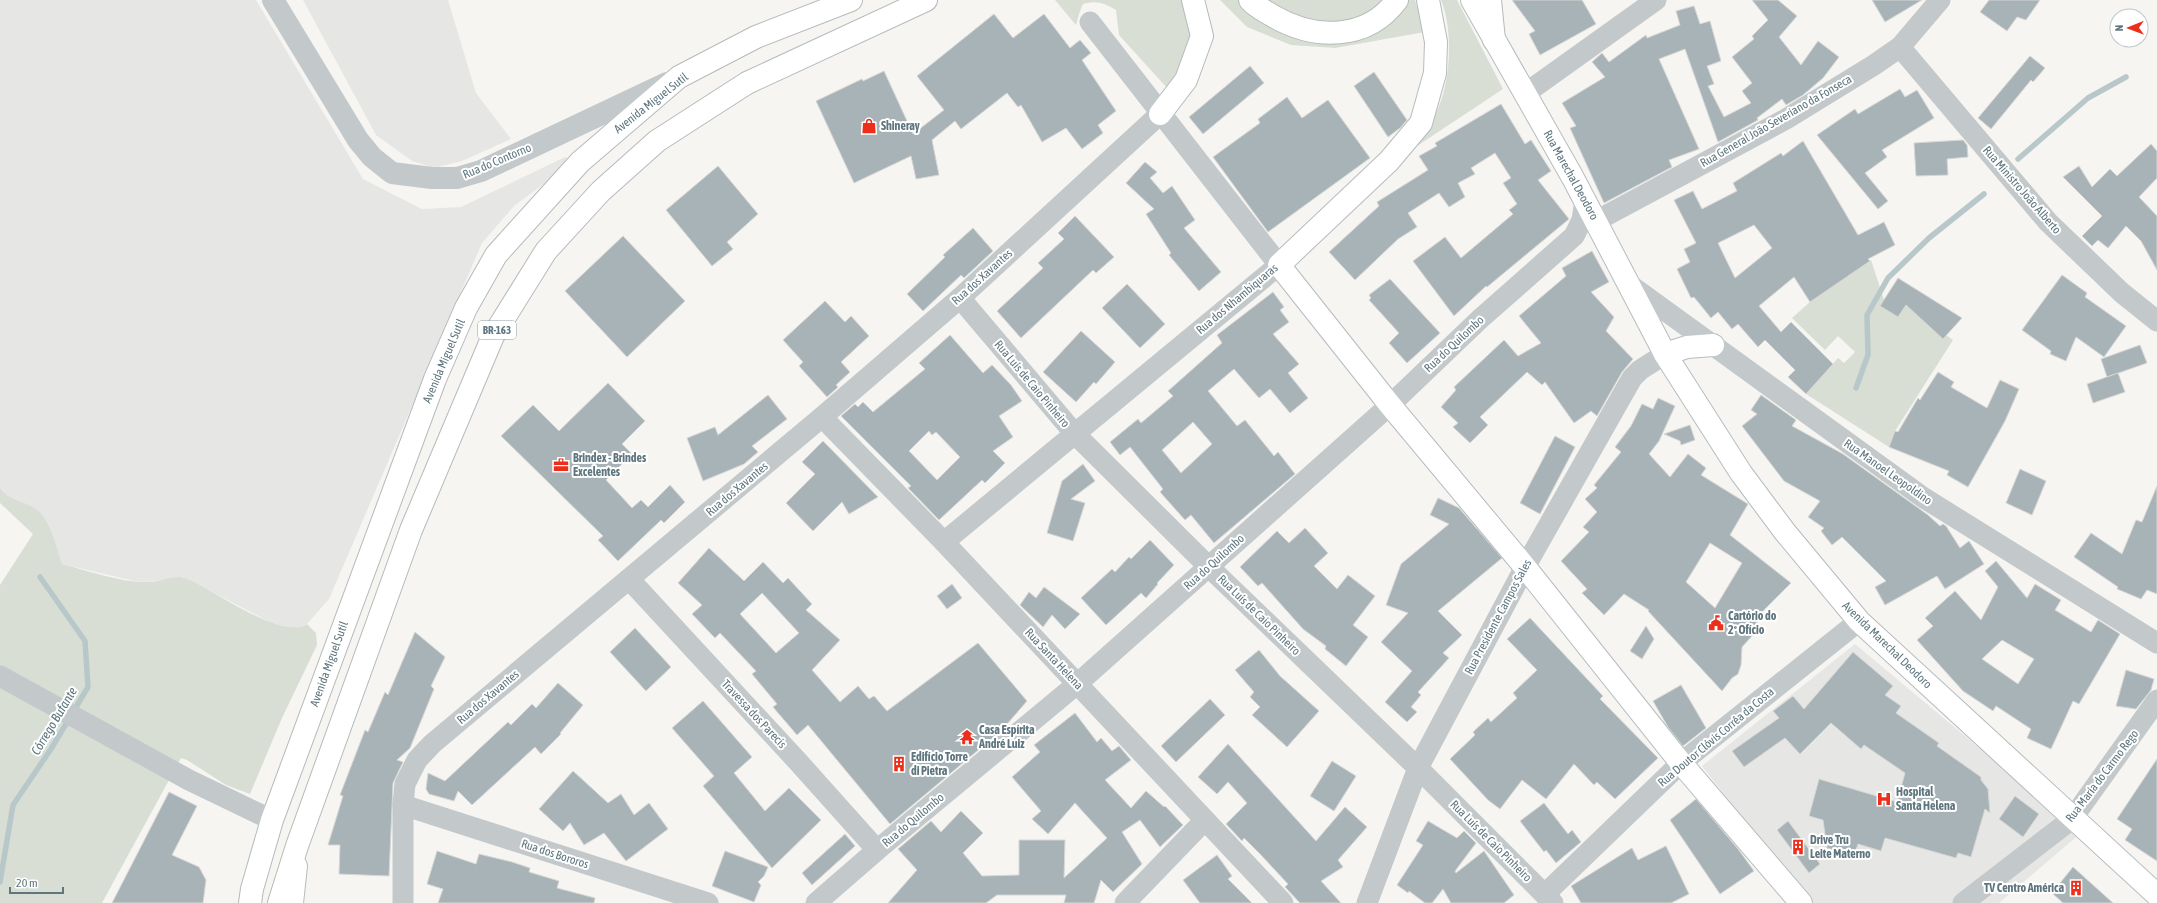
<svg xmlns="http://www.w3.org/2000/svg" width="2157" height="903" font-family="'Asap Condensed',sans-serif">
  <rect width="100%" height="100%" fill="#f6f5f2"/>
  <!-- built -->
  <g fill="#e6e7e5">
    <polygon points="0,0 256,0 363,179 422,209 461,207 565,157 572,163 514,206 482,243 329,599 307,624 294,629 272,623 183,577 150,582 134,581 62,564 0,499"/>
    <polygon points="303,0 448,0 476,93 511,139 462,161 434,168 412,161 376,135"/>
    <polygon points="1855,644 2081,833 1999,903 1808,903 1702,766"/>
  </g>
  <!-- green -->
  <g fill="#d8ded3">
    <path d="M1055 0H1186L1193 10 1191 56 1168 89 1119 35 1116 10C1104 3 1097 0 1083 4L1079 14 1076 25Z"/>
    <polygon points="1220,0 1241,0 1273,26 1383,27 1401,13 1408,0 1415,0 1425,32 1335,48 1291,45 1247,27"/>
    <path d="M1268 0H1384C1378 5 1371 12 1364 15 1331 31 1297 18 1268 0Z"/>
    <path d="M1441 0H1457L1503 89 1414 148C1423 135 1433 121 1439 106 1451 78 1453 28 1441 0Z"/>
    <polygon points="1871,260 1884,300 1880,306 1898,317 1916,289 1930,298 1916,314 1943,339 1946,335 1953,340 1895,431 1889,447 1806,394 1838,358 1844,363 1855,352 1838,336 1825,350 1792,318 1810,302"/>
    <path d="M0 488C8 501 26 501 37 510 50 519 57 549 62 564 90 571 121 583 149 582 159 582 176 574 185 578 211 588 282 641 307 624L316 633 317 645 282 718 250 794 226 785 187 760 181 758 102 903H0V585L33 534 0 503Z"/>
  </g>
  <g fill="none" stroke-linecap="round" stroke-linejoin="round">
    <!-- stream -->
    <g stroke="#b8c8ca" stroke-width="5.5">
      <polyline points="2018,159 2088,98 2126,77"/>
      <polyline points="1856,388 1868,355 1867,315 1888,278 1929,238 1984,194"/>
      <polyline points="0,882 13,805 51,749 88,687 85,641 40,577"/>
    </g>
  </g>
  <!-- building -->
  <g fill="#a7b3b6" stroke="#d7d7d5" fill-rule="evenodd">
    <polygon points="1512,0 1582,0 1596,24 1540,55 1529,34 1535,31"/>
    <polygon points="1752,0 1778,0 1797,16 1779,37 1801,65 1818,41 1839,57 1823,78 1803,95 1786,105 1782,99 1757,118 1758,120 1718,142 1685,49 1659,59 1699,149 1669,160 1672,167 1604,203 1570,128 1576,126 1562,103 1605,77 1592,62 1602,53 1609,62 1646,35 1647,38 1680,25 1676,11 1694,6 1700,24 1710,21 1721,61 1707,66 1714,84 1708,86 1724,117 1751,103 1742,91 1752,83 1732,57 1754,39 1752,36 1768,20"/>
    <polygon points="1872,0 1922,0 1885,22"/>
    <polygon points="1989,0 2040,0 2026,20 2017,17 2007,31 1980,12"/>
    <polygon points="994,14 1013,38 1044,14 1070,48 1080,40 1091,53 1082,60 1116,111 1098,125 1103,133 1082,149 1066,128 1042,142 1021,105 1018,107 1007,93 961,129 955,121 932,140 939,175 916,179 911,156 854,183 816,101 862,79 863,81 884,71 913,134 944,110 917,76"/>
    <polygon points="2030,56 2045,68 2033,82 2031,80 1991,129 1978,118"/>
    <polygon points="1250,66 1264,83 1203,134 1189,117"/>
    <polygon points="1374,72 1407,120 1400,128 1388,137 1354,86"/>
    <polygon points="1900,89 1905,97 1917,90 1934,118 1882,150 1887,157 1865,173 1888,201 1878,209 1817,135 1855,109 1858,114"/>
    <polygon points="1287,97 1302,118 1328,100 1370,158 1268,232 1213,157 1260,123 1258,119"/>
    <polygon points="1501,104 1525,144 1531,140 1551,171 1538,180 1569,219 1487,287 1486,286 1454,316 1413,261 1445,237 1461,258 1513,214 1509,210 1517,204 1503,183 1511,178 1495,153 1471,168 1475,174 1458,183 1465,197 1449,207 1439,193 1408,213 1417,227 1398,239 1355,280 1329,252 1379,206 1377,202 1428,170 1419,156 1437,146 1435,143"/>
    <polygon points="1963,140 1967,145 1968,157 1947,159 1948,175 1916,176 1914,143"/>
    <path d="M1803 141 1858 235 1884 222 1895 245 1868 259 1870 261 1810 302 1794 277 1759 306 1781 332 1791 322 1833 364 1806 394 1788 377 1795 370 1765 340 1758 347 1738 324 1732 329 1718 312 1711 318 1694 297 1691 298 1677 269 1690 262 1684 249 1696 243 1674 200 1693 191 1702 209 1737 191 1733 183 1781 153 1783 156ZM1754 225 1772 248 1735 278 1718 243Z"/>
    <polygon points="2151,144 2157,151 2157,178 2139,197 2157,216 2157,270 2141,241 2126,226 2108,248 2098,240 2092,246 2082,236 2102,216 2063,177 2079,166 2092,187 2110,169 2117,176"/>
    <polygon points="1145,162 1157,172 1150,178 1163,193 1172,186 1195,220 1184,228 1221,272 1199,291 1169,255 1171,253 1146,214 1154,209 1126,183"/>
    <polygon points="718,166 758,214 727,242 733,249 712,266 666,210"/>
    <polygon points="1075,216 1114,257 1096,273 1093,270 1021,338 997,311 1043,268 1038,263 1064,239 1058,233"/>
    <polygon points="973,228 993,251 964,278 961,275 923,311 907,294 945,257 943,255"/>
    <polygon points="623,236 685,301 627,357 565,291"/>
    <polygon points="1592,251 1609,282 1591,292 1614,317 1606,331 1633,359 1622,372 1597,416 1591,411 1574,423 1545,382 1542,385 1527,372 1480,417 1488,425 1470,443 1453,427 1458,423 1441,407 1456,390 1454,387 1504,340 1518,356 1541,343 1519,316 1566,276 1562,268"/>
    <polygon points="2062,275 2087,293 2085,297 2126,326 2104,357 2076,337 2066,361 2050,354 2051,351 2022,330"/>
    <polygon points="1898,278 1962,318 1943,339 1906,305 1898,317 1880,306"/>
    <polygon points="1390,279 1440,333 1407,363 1389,343 1399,333 1369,300 1371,298 1369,295"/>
    <polygon points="1127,284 1165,324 1140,348 1102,308"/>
    <path d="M1273 292 1284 307 1280 310 1289 322 1273 334 1299 364 1288 373 1308 398 1290 413 1270 389 1259 398 1234 369 1208 391 1237 426 1245 420 1274 456 1278 452 1295 474 1214 543 1191 515 1185 520 1160 492 1163 489 1130 447 1120 455 1110 442 1138 419 1141 423 1173 396 1168 391 1222 343 1217 335ZM1193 422 1212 444 1181 473 1162 450Z"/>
    <polygon points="825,301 845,322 851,316 869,336 841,362 850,372 836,385 838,387 827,397 799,366 803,362 783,340"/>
    <polygon points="1081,331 1115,362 1096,384 1094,382 1076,402 1043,372"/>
    <path d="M950 335 983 373 992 365 1011 385 1022 401 999 416 1013 437 993 451 1005 463 985 483 982 480 939 520 908 488 911 486 841 416 855 404 858 407 863 402 873 412 925 369 919 363ZM929 431 932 435 936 432 960 457 937 480 909 451Z"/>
    <polygon points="2140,345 2147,363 2107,377 2101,359"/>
    <polygon points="1938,372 1954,382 1951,387 1987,408 2000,380 2019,389 2005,421 1968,487 1947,475 1949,471 1889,447 1895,431 1898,432 1918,398 1920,400"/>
    <polygon points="2118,373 2125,392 2093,403 2087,384"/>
    <polygon points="608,383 645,421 622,444 632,454 606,480 632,508 641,500 648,507 670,485 685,502 664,523 661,520 618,561 598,540 603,536 501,436 533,405 559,431"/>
    <polygon points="768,395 787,419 752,446 758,452 744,464 703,481 687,438 715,427 718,435"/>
    <polygon points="1761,395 1796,420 1792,426 1843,454 1928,515 1940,526 1943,524 1946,526 1960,548 1969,541 1984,564 1945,589 1937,576 1885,605 1875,587 1886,581 1842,537 1832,545 1821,531 1824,528 1808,517 1820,501 1784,481 1742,426 1757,414 1751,410"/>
    <path d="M1658 398 1675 406 1659 441 1649 454 1670 477 1688 454 1706 468 1701 475 1748 504 1730 535 1791 583 1754 620 1761 626 1742 647 1741 665 1738 674 1732 678 1722 691 1648 611 1649 610 1624 594 1604 615 1582 593 1587 589 1561 561 1589 532 1583 527 1597 512 1585 499 1597 488 1594 485 1621 452 1615 447 1631 426 1642 404 1653 409ZM1710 543 1742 563 1715 608 1686 582Z"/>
    <polygon points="1690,425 1695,440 1681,445 1680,441 1664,434"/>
    <polygon points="1555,436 1575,447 1540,514 1520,503"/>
    <polygon points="823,441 878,497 849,514 842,502 813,531 786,503 815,474 802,462"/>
    <polygon points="1083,464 1095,481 1071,499 1085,503 1073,541 1047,533 1062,481"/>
    <polygon points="2020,469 2046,481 2032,515 2006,503"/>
    <polygon points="2157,486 2157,594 2147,590 2141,599 2117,589 2118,587 2074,557 2091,533 2122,554 2136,520 2142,522"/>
    <polygon points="1438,498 1459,508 1502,558 1438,611 1462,635 1443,653 1449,658 1418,692 1421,695 1411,707 1417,712 1407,722 1385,702 1412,671 1381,642 1408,613 1386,605 1401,564 1449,524 1430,515"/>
    <polygon points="1305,528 1328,553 1314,566 1337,589 1348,575 1375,596 1353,625 1368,637 1346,666 1325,649 1326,646 1303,629 1262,583 1258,586 1240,567 1277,531 1289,543"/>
    <polygon points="1150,540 1174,565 1157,583 1158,584 1146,598 1141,593 1106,625 1081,598 1112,569 1115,572 1129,557 1131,559"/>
    <path d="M709 548 744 581 763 562 783 583 788 578 812 604 806 610 840 640 812 670 840 702 858 686 869 699 874 696 887 711 978 643 1027 701 1001 731 890 824 808 725 797 735 773 707 777 704 752 674 756 671 720 633 715 638 692 614 702 605 678 583ZM762 593 799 633 776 653 740 614Z"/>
    <path d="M1996 561 2027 598 2035 584 2061 600 2055 610 2091 632 2098 620 2120 634 2079 704 2073 701 2051 749 2027 738 2031 729 1996 706 1993 711 1963 691 1917 640 1933 626 1925 618 1955 591 1981 620 1998 587 1985 571ZM2002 640 2034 659 2018 684 1982 659Z"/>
    <polygon points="952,584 962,598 947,609 937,596"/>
    <polygon points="1044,587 1080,614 1065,629 1052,615 1043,627 1020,605 1029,592 1036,598"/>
    <polygon points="1530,618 1603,696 1600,699 1658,758 1615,799 1597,782 1594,785 1574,764 1546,799 1522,780 1500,809 1488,800 1450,759 1475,735 1473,732 1488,718 1491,722 1517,698 1513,693 1537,670 1507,639"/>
    <polygon points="1646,626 1654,639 1642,659 1630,651"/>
    <polygon points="635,628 671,667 646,691 610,652"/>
    <polygon points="415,632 445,657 431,686 434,689 410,748 397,760 403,762 393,783 389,876 339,874 340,845 328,845 343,796 340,795 365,730 368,732 385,692 388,695"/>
    <polygon points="1259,650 1280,676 1319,711 1287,747 1252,715 1260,707 1250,697 1254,692 1235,670"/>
    <polygon points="1853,652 1893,686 1885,695 1901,706 1896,713 1939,743 1937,746 1981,777 1981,780 1988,789 1990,813 1985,809 1971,857 1958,853 1956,858 1885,838 1881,851 1858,844 1854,856 1827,848 1823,820 1809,816 1819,779 1897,802 1905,773 1864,745 1861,749 1831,723 1800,754 1785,738 1744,767 1732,751 1779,718 1773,711 1793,696 1804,709"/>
    <polygon points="2126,670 2154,679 2151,690 2136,709 2116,706"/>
    <polygon points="558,683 583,705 560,733 561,734 541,754 535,747 472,805 458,791 454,801 429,794 426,789 428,773 445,781 508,722 511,725 532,704 536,708"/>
    <polygon points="1681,685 1706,728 1683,746 1668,727 1653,701"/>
    <polygon points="1210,699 1225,715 1176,762 1161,746"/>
    <polygon points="703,701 752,757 734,773 765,811 789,788 821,820 772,868 703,786 714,776 672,728"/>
    <polygon points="1075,713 1097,742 1101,738 1112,751 1119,746 1131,760 1105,780 1131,808 1146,791 1164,807 1165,806 1183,825 1160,847 1140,820 1122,832 1142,864 1113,892 1101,880 1094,903 1064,903 1066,895 997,895 986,903 888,903 917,870 898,849 931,821 941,832 961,811 983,833 963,853 982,876 1019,875 1019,840 1065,840 1064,878 1107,838 1075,803 1048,834 1032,819 1041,811 1012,777 1040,752 1034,745"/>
    <polygon points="1228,744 1316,841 1345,807 1367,827 1338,860 1343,867 1321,881 1341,903 1300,903 1285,887 1288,884 1260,854 1244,838 1242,841 1226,824 1247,803 1228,782 1217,794 1198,777"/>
    <polygon points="2157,759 2157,861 2125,840 2132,829 2117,819"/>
    <polygon points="1332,761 1356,776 1334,811 1310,796"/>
    <polygon points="573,771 608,803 621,794 634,815 649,803 668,829 626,861 604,833 584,845 570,823 563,831 539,809"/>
    <polygon points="169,792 197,806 172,855 199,867 206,880 203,903 112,903"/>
    <polygon points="2015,796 2039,814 2023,837 1999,819"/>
    <polygon points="1696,799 1738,849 1754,871 1720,894 1670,820"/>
    <polygon points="1544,803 1568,834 1572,830 1581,842 1556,863 1546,850 1544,852 1520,821"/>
    <polygon points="1428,821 1457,838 1464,831 1476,843 1455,871 1456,873 1484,851 1514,895 1504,903 1451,903 1443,889 1432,903 1425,903 1409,891 1408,893 1397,885 1423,845 1416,841"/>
    <polygon points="1788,821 1820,864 1809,873 1777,830"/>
    <polygon points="845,834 855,846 812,885 802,873"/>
    <polygon points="1666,846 1689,894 1671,903 1581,903 1571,886 1632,848 1638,860"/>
    <polygon points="437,851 476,864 479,854 512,862 530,868 529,872 559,881 557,888 595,898 594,903 438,903 443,889 427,884"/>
    <polygon points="725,851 768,867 764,876 758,882 761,885 754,902 712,886"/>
    <polygon points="1217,855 1232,876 1228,879 1252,903 1200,903 1183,880"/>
    <polygon points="2073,867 2113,903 2063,903 2052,893"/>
  </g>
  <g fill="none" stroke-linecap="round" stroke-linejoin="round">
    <!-- secondary casing -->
    <g stroke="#b5bcbf" stroke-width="24">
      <g id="secondary">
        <polyline points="1428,0 1436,42 1435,73 1421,123 1389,161 1279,265 1390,405 1525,567 1681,763 1801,903"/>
        <polyline points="1472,0 1573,178 1665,354 1741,473 1785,532 1859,621 2157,895"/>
        <polyline points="1665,354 1687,347 1713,345"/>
        <polyline points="292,903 296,866"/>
      </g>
    </g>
    <!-- trunk casing -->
    <g stroke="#b5babc" stroke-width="24">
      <g id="trunk">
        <path d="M1250 0C1256 7 1265 11 1273 16 1314 40 1367 41 1397 0"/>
        <polyline points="1490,0 1494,40"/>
        <polyline points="1160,114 1186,80 1202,36 1193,0"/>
        <polyline points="250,903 252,889 272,820 435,379 466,308 496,255 580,162 679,77 756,37 851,0"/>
        <polyline points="279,903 297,846 411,530 493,336 546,251 601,191 657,141 747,83 926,0"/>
      </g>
    </g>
    <!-- minor -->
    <g stroke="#c3c8ca" stroke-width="21">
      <polyline points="1900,47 2048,222 2122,293 2157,321"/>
      <polyline points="1526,93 1656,0"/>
      <polyline points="1596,221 1786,119 1874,65 1900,47 1940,0"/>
      <polyline points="1630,285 1924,498 2157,643"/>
      <polyline points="960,298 1075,434 1209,567 1418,768 1553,903"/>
      <polyline points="822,417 944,542 1283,903"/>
      <polyline points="944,542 1279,265 1090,22"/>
      <polyline points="629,579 801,765 877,850"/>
      <polyline points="0,676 189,780 272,820"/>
      <polyline points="403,805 708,903"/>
      <polyline points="1545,894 1681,763 1859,621"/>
      <polyline points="403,903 403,805 405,784 417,760 432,744 822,417 960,298 1160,114"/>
      <polyline points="816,903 877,850 1077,684 1390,405 1480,319 1574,236 1582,220 1585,200"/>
      <polyline points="1125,903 1205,820"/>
      <polyline points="1367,903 1418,768 1525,567 1632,378 1640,370 1665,354"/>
      <polyline points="1963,903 2072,819 2157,700"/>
    </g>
    <!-- tertiary -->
    <polyline stroke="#c3c8ca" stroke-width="22" points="273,0 358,140 372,157 392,173 432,178 457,178 481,171 667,83"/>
    <!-- secondary -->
    <use href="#secondary" stroke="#fff" stroke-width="22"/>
    <!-- trunk -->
    <use href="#trunk" stroke="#fff" stroke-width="22"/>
  </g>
  <!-- icons -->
  <defs>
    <g id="shop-bare" transform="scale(1.2)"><path d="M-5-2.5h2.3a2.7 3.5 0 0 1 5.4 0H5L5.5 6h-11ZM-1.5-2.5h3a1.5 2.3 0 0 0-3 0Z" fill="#ed2e1b" stroke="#fff" stroke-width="2.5" paint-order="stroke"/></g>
    <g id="office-bare" transform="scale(1.2)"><path d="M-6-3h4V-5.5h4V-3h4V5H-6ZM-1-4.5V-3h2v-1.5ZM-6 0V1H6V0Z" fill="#ed2e1b" stroke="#fff" stroke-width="2.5" paint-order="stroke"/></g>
    <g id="civic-bare" transform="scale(1.2)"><path d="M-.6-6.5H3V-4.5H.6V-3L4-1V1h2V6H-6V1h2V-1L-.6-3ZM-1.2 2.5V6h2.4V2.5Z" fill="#ed2e1b" stroke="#fff" stroke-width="2.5" paint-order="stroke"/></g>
    <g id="temple-bare" transform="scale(1.2)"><path d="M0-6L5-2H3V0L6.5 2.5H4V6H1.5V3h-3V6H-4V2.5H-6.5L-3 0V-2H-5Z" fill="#ed2e1b" stroke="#fff" stroke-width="2.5" paint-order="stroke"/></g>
    <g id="building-bare" transform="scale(1.2)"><path d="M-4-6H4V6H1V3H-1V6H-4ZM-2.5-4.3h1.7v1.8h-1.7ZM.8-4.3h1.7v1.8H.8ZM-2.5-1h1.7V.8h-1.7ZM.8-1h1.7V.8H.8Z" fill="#ed2e1b" stroke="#fff" stroke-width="2.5" paint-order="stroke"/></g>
    <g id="hospital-bare" transform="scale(1.2)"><path d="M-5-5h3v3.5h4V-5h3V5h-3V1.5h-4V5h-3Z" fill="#ed2e1b" stroke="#fff" stroke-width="2.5" paint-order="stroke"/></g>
  </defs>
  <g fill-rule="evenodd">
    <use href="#shop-bare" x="869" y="126"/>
    <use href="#office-bare" x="561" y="465"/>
    <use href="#civic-bare" x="1716" y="623"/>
    <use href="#temple-bare" x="967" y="737"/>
    <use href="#building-bare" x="899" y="764"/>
    <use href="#hospital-bare" x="1884" y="799"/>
    <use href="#building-bare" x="1798" y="847"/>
    <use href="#building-bare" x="2076" y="888"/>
  </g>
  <g text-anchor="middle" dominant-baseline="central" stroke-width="4" stroke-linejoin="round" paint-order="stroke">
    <!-- shield labels -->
    <rect fill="#fff" stroke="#8f9fa5" stroke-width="1" x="478" y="321" width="38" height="18" rx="3"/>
    <g font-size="11" font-weight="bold" fill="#5f767f">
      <text x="497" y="330">BR-163</text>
    </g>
    <!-- street labels -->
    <g font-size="12" fill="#5f767f" stroke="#fff">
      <text transform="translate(651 103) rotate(-38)">Avenida Miguel Sutil</text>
      <text transform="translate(1776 121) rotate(-30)">Rua General João Severiano da Fonseca</text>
      <text transform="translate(497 161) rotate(-23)">Rua do Contorno</text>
      <text transform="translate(1571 175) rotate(61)">Rua Marechal Deodoro</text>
      <text transform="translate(2022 190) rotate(49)">Rua Ministro João Alberto</text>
      <text transform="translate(982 277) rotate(-42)">Rua dos Xavantes</text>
      <text transform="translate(1237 299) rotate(-40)">Rua dos Nhambiquaras</text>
      <text transform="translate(1454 344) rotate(-43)">Rua do Quilombo</text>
      <text transform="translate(444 361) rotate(-67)">Avenida Miguel Sutil</text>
      <text transform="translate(1032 384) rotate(50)">Rua Luís de Caio Pinheiro</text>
      <text transform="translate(1888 472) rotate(35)">Rua Manoel Leopoldino</text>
      <text transform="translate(737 489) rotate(-40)">Rua dos Xavantes</text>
      <text transform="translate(1214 562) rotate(-42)">Rua do Quilombo</text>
      <text transform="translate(1259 615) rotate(44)">Rua Luís de Caio Pinheiro</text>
      <text transform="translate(1498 617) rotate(-62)">Rua Presidente Campos Sales</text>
      <text transform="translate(1887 645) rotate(44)">Avenida Marechal Deodoro</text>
      <text transform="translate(1054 659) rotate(47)">Rua Santa Helena</text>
      <text transform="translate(329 664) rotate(-70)">Avenida Miguel Sutil</text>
      <text transform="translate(488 697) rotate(-40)">Rua dos Xavantes</text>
      <text transform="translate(754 714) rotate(47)">Travessa dos Parecis</text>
      <text transform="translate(1716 737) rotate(-40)">Rua Doutor Clóvis Corrêa da Costa</text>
      <text transform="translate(2102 776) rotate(-53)">Rua María do Carmo Rego</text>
      <text transform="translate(913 820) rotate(-40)">Rua do Quilombo</text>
      <text transform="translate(1491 841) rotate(45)">Rua Luís de Caio Pinheiro</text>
      <text transform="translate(555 854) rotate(18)">Rua dos Bororos</text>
    </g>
    <!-- poi labels -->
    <g font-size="12" font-weight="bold" fill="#5f767f" stroke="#fff" text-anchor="start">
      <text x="881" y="126">Shineray</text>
      <text x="573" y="458">Brindex - Brindes<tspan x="573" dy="14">Excelentes</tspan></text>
      <text x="1728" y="616">Cartório do<tspan x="1728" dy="14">2º Ofício</tspan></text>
      <text x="979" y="730">Casa Espírita<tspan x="979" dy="14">André Luiz</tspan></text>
      <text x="911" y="757">Edifício Torre<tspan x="911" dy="14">di Pietra</tspan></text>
      <text x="1896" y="792">Hospital<tspan x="1896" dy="14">Santa Helena</tspan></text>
      <text x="1810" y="840">Drive Tru<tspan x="1810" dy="14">Leite Materno</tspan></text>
      <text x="2064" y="888" text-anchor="end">TV Centro América</text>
    </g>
    <!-- water labels -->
    <g font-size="13" font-style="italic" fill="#5a767b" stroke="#fff">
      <text transform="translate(54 721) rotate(-59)">Córrego Bufante</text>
    </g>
  </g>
  <!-- north arrow -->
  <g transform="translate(2129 28) rotate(269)"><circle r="19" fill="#ffffff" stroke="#bfc8cc"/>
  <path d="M0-3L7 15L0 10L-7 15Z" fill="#ed2e1b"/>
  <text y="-6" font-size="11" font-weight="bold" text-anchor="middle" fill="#5f767f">N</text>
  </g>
  <!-- scale -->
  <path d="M10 887v6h53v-6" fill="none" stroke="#5f767f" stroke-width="2"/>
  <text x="16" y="887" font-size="12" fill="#5f767f" stroke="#ffffff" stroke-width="3" paint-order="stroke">20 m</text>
</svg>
